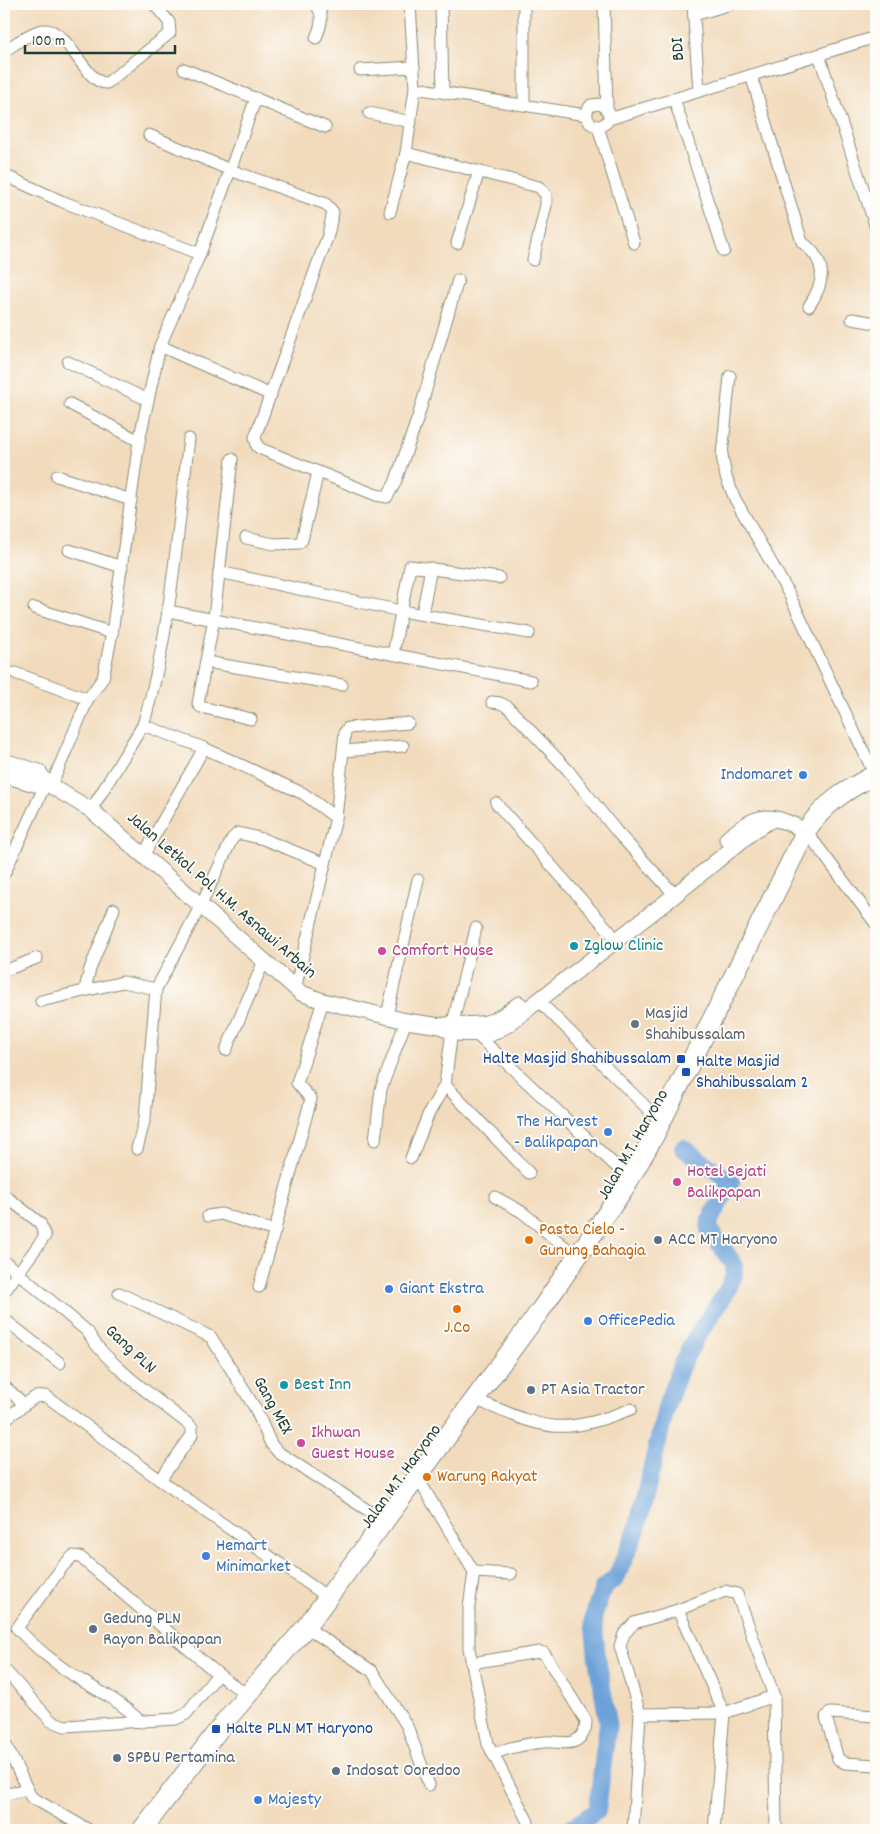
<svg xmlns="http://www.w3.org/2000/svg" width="880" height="1834" font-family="Dekko,sans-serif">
  <rect width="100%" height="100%" fill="#fdfcf7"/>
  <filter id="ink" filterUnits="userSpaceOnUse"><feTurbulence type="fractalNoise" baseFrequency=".02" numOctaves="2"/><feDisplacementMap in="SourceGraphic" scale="10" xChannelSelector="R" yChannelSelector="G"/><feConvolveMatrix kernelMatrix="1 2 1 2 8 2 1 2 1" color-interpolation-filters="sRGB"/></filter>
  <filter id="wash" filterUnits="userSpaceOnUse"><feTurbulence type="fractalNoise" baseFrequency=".0096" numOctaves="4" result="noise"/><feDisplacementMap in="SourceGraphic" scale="20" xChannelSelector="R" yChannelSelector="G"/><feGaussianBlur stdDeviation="1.12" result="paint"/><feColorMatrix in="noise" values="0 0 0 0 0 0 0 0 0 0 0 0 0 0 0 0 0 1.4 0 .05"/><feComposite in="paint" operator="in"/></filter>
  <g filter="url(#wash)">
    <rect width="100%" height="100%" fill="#f2dbbd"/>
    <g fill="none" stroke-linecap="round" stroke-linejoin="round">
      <!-- river -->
      <polyline stroke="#6ca2d9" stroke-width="18" points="568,1830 597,1811 608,1722 597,1658 593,1618 603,1588 616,1578 637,1529 667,1404 681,1366 695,1339 727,1291 734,1275 734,1264 709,1230 710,1220 731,1182 683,1148"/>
    </g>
  </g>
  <g filter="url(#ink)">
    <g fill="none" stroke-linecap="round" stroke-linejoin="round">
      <!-- minor casing -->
      <g stroke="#888c78" stroke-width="13">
        <g id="minor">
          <path d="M315 4C325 14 321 26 316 38"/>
          <polyline points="441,4 443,92"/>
          <polyline points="524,4 524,104"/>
          <polyline points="604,4 607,108"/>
          <polyline points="693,4 699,91"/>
          <polyline points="694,15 731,4"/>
          <path d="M4 51C15 45 32 30 45 30 69 29 85 84 107 83L170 33 169 22 154 4"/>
          <polyline points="819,55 876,228"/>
          <polyline points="184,69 325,127"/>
          <polyline points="360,70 414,67"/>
          <path d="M751 75 802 242C827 261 826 281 809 306"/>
          <polyline points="415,88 586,115"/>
          <polyline points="674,99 724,251"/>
          <polyline points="369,113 411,122"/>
          <path d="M609 119V113L602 104 591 105C586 111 585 116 590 123 597 128 604 127 609 119L876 37"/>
          <polyline points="598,127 634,243"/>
          <polyline points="149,135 230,170 326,204 333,212 328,235 255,437 257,446 261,449 376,495 387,497 395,483 418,417 458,280"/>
          <polyline points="406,153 539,187 546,195 546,205 533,260"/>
          <polyline points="4,175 61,201 200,254"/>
          <polyline points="390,212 406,153 415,88 410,4"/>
          <polyline points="457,243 479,171"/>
          <polyline points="852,319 876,323"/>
          <polyline points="160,346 271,395"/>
          <polyline points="68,362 148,400"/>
          <polyline points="730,376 722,455 726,477 735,499 789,594 870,765"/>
          <polyline points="70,404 139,441"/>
          <polyline points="232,459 214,618 198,704 201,707 251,719"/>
          <polyline points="57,476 131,500"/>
          <polyline points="246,538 274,544 299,543 302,540 318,472"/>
          <polyline points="69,550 122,567"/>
          <polyline points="219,572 401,611 529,633"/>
          <polyline points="34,608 112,633"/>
          <polyline points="168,611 531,681"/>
          <polyline points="422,614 431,568"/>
          <polyline points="393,654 410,566 499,578"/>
          <polyline points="206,662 342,685"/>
          <polyline points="15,673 88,699"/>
          <polyline points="492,702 500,703 508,707 567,769 617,832 675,895"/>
          <path d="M143 725C171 633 177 534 189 439"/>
          <polyline points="344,751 403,746"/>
          <polyline points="51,786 88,699 103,678 112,633 139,441 160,346 200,254 256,98"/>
          <polyline points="496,803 611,933"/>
          <polyline points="91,810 143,725 204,748 304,794 336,818"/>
          <polyline points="806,831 876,924"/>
          <polyline points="144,854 204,748"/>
          <polyline points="4,874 46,783"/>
          <polyline points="476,928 453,1022 445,1085 529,1173"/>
          <polyline points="4,971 37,958"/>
          <polyline points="85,989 90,969 114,909"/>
          <polyline points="295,989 336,818 345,732 348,728 408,723"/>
          <polyline points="41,1001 123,982 156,989"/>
          <polyline points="539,1001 654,1115"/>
          <polyline points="387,1015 418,880"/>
          <polyline points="476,1034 622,1172"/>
          <polyline points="226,1050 264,961"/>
          <polyline points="375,1140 381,1089 406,1021"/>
          <polyline points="137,1149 145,1118 156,989 200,907 232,839 238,833 263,839 323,863"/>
          <polyline points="411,1158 429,1113 445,1085"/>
          <polyline points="4,1195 40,1223 45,1236 4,1292"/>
          <polyline points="495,1197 522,1212 570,1251"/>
          <polyline points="208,1216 221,1214 275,1231"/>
          <path d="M4 1261 88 1332C102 1361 165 1405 192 1427V1435L160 1480"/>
          <polyline points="259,1287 311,1099 297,1083 323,1001"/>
          <polyline points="119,1293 211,1337 255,1408 271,1444 278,1452 375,1515"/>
          <polyline points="4,1319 60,1363"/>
          <polyline points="4,1386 24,1404"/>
          <path d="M474 1399C544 1428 557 1438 631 1409"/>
          <polyline points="4,1420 35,1397 46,1396 160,1480 319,1591"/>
          <polyline points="417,1477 474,1572 469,1607 469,1648 488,1744 528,1822"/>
          <polyline points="474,1572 511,1574"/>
          <polyline points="678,1610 724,1713 714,1830"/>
          <polyline points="306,1627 372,1671 407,1726 429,1785"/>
          <path d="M471 1663 539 1652 544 1653 586 1721C586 1729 583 1737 575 1741 568 1745 553 1741 544 1742 526 1744 509 1747 493 1754"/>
          <polyline points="4,1669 51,1721 65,1726 176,1719 186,1714 218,1674"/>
          <polyline points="640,1714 724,1713 774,1696"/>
          <polyline points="876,1716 830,1713 826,1717 838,1759 845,1763 876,1765"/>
          <path d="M141 1722C123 1704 105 1694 84 1682 62 1669 34 1647 17 1628L63 1566 73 1556 80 1557 218 1674 247 1695"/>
          <polyline points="4,1741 31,1797 89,1830"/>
          <polyline points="4,1795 26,1789"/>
          <polyline points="633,1830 640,1714 620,1646 624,1634 634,1623 678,1610 725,1591 737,1594 774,1696 776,1830"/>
        </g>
      </g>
      <!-- tertiary casing -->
      <g stroke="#888c78" stroke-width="17">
        <g id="tertiary">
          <polyline points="4,761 39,772 46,783 91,810 301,993 323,1001 406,1021 441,1026 453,1033 490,1034 507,1025 675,895 756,829 773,819"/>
          <polyline points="4,775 35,784 46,783"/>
          <path d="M727 839C759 812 769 813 806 831"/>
          <path d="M441 1026C455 1022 466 1026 480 1024 495 1023 508 1012 519 1004"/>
        </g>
      </g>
      <!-- primary casing -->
      <g stroke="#888c78" stroke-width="21">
        <path id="primary" d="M142 1830 226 1720 306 1627 540 1311 625 1187 654 1136 806 831C824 803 848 789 876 774"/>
      </g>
      <!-- minor -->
      <use href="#minor" stroke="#fff" stroke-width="11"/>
      <!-- tertiary -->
      <use href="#tertiary" stroke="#fff" stroke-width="15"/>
      <!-- primary -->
      <use href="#primary" stroke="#fff" stroke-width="19"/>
    </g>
  </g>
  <!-- markers -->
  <g fill="#3f7fe0" stroke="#fdfcf7" stroke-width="2">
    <circle cx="803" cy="775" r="5"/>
    <circle cx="608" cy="1132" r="5"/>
    <circle cx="389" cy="1289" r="5"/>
    <circle cx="588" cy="1321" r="5"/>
    <circle cx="206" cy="1556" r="5"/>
    <circle cx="258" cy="1800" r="5"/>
  </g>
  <g fill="#0f9aa8" stroke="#fdfcf7" stroke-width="2">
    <circle cx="574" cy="946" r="5"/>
    <circle cx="284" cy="1385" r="5"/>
  </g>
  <g fill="#d1479c" stroke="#fdfcf7" stroke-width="2">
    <circle cx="382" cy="951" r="5"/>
    <circle cx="677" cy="1182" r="5"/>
    <circle cx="301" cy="1443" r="5"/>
  </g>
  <circle fill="#6b7280" stroke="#fdfcf7" stroke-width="2" cx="635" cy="1024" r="5"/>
  <g fill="#1a4fb4" stroke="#fdfcf7" stroke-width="2">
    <rect x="676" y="1054" width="10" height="10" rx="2.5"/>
    <rect x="681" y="1067" width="10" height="10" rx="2.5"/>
    <rect x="211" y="1724" width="10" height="10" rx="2.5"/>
  </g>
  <g fill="#e8710a" stroke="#fdfcf7" stroke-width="2">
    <circle cx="529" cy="1240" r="5"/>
    <circle cx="457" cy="1309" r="5"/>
    <circle cx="427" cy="1477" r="5"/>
  </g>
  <g fill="#5c6f8a" stroke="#fdfcf7" stroke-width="2">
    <circle cx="658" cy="1240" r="5"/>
    <circle cx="531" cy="1390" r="5"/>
    <circle cx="93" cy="1629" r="5"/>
    <circle cx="117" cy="1758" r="5"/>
    <circle cx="336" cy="1771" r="5"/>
  </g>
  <g text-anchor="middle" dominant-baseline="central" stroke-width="4" stroke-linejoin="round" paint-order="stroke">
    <!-- street labels -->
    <g font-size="18" fill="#1f3d34" stroke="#fdfcf7">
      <text transform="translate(679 49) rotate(-94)">BDI</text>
      <text transform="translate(221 896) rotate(41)">Jalan Letkol. Pol. H.M. Asnawi Arbain</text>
      <text transform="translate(634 1145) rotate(-60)">Jalan M.T. Haryono</text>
      <text transform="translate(130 1350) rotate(43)">Gang PLN</text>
      <text transform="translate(272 1406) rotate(61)">Gang MEX</text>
      <text transform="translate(402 1477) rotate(-54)">Jalan M.T. Haryono</text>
    </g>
    <!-- shop labels -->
    <g font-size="18" fill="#366cbe" stroke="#fdfcf7" text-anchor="start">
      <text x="793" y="775" text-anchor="end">Indomaret</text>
      <text x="598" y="1122" text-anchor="end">The Harvest<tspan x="598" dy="21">- Balikpapan</tspan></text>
      <text x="399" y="1289">Giant Ekstra</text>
      <text x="598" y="1321">OfficePedia</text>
      <text x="216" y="1546">Hemart<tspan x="216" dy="21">Minimarket</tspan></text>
      <text x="268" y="1800">Majesty</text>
    </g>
    <!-- culture labels -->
    <g font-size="18" fill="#0d838f" stroke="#fdfcf7" text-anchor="start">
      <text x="584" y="946">Zglow Clinic</text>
      <text x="294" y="1385">Best Inn</text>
    </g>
    <!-- hotel labels -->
    <g font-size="18" fill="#b23c85" stroke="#fdfcf7" text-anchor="start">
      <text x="392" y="951">Comfort House</text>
      <text x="687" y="1172">Hotel Sejati<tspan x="687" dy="21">Balikpapan</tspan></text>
      <text x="311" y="1433">Ikhwan<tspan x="311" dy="21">Guest House</tspan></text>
    </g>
    <!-- worship labels -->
    <g font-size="18" fill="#5b616d" stroke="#fdfcf7" text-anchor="start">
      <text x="645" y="1014">Masjid<tspan x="645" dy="21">Shahibussalam</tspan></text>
    </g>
    <!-- transit labels -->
    <g font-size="18" fill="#164399" stroke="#fdfcf7" text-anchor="start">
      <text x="671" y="1059" text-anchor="end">Halte Masjid Shahibussalam</text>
      <text x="696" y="1062">Halte Masjid<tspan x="696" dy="21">Shahibussalam 2</tspan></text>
      <text x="226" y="1729">Halte PLN MT Haryono</text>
    </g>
    <!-- food labels -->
    <g font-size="18" fill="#c56008" stroke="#fdfcf7" text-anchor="start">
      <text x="539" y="1230">Pasta Cielo -<tspan x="539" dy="21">Gunung Bahagia</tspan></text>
      <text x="457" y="1328" text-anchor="middle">J.Co</text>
      <text x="437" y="1477">Warung Rakyat</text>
    </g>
    <!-- service labels -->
    <g font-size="18" fill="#4e5e75" stroke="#fdfcf7" text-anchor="start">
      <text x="668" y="1240">ACC MT Haryono</text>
      <text x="541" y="1390">PT Asia Tractor</text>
      <text x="103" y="1619">Gedung PLN<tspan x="103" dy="21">Rayon Balikpapan</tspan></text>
      <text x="127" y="1758">SPBU Pertamina</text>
      <text x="346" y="1771">Indosat Ooredoo</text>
    </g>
  </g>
  <!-- margin -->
  <rect width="880" height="1834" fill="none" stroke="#fdfcf7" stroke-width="20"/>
  <!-- scale -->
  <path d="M25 45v8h150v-8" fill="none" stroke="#1f3d34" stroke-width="2.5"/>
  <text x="32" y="45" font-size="15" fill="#1f3d34" stroke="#fdfcf7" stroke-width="4" paint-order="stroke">100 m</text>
</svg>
